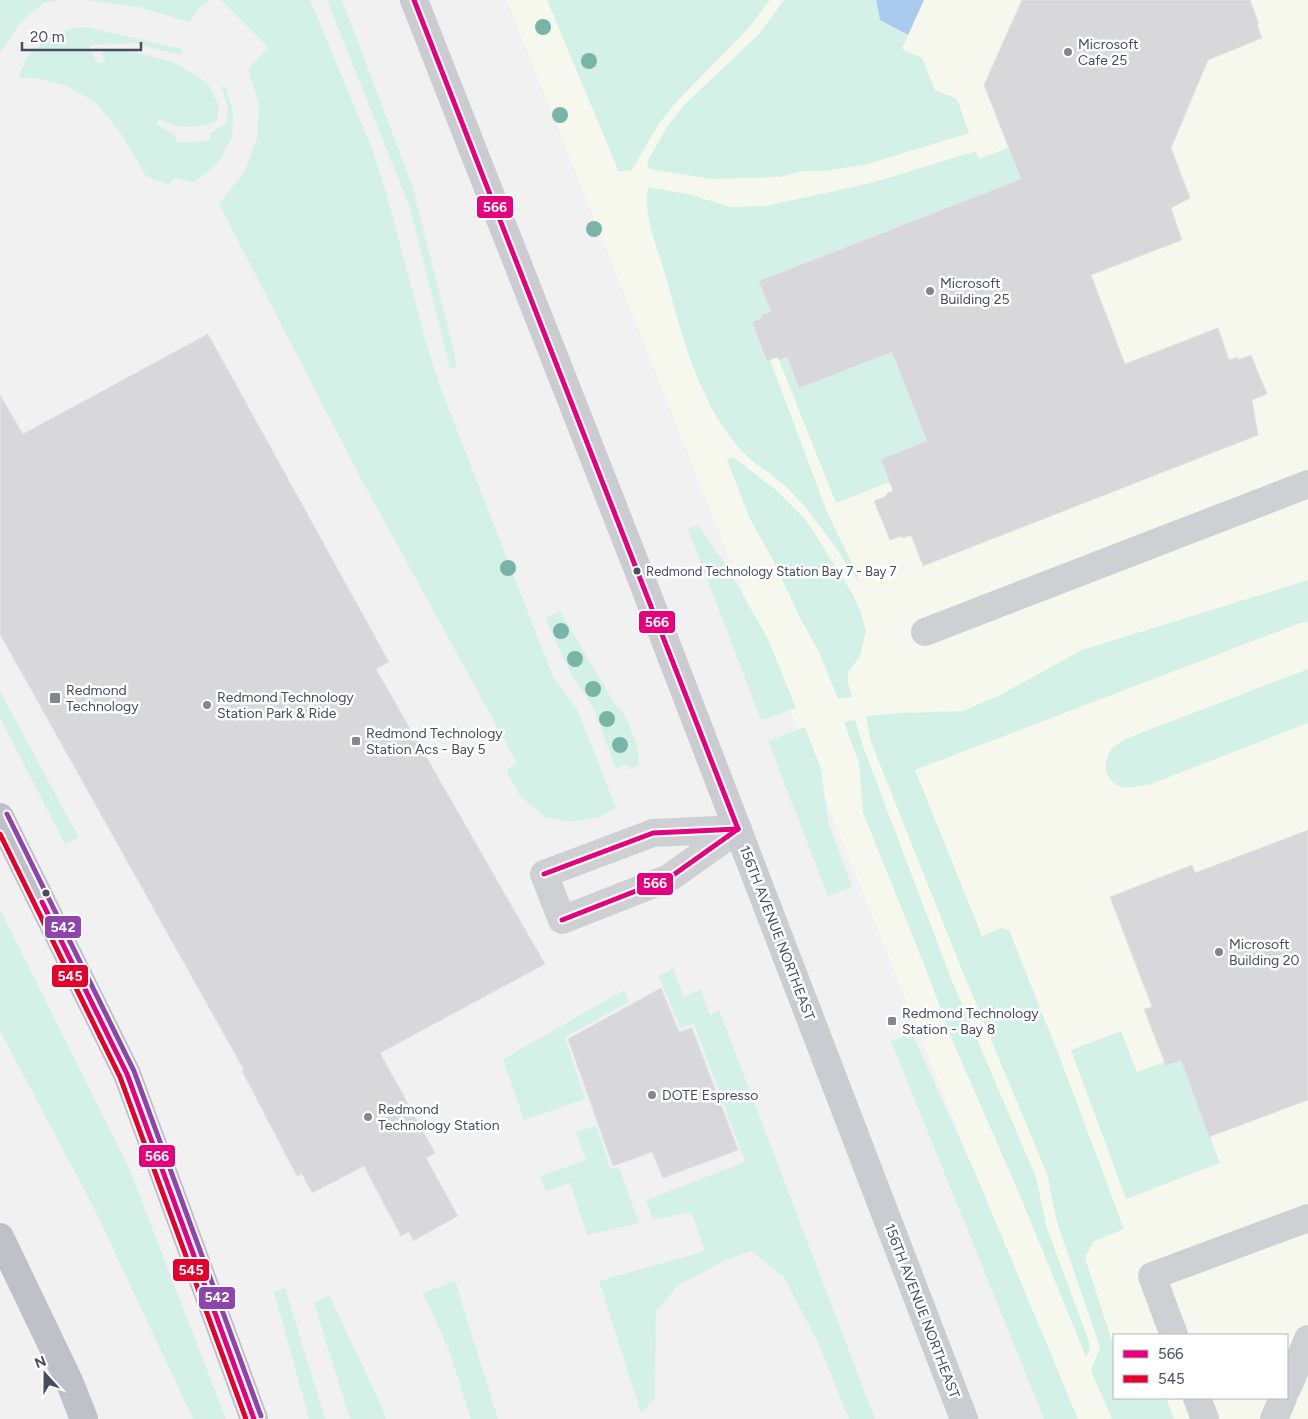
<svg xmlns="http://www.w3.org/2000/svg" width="1308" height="1419" font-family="Figtree,sans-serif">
  <rect width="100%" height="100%" fill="#f1f1f1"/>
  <!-- commercial -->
  <path fill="#f7f8ed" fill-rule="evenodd" d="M507 0H1308V1419H1073ZM1114 1335H1287V1398H1114Z"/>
  <!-- green -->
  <g fill="#d4f1e8">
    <polygon points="0,0 63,0 43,3 21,22 0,53"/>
    <polygon points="82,0 210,0 197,10 189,22 139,7"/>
    <polygon points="221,0 310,0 372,149 388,199 427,346 441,389 554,679 577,709 616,808 599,817 571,822 545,817 520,796 506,770 517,763 359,475 219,204 245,171 258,135 259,105 248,69 268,47"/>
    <polygon points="327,0 342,0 412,185 453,348 457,367 450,369 410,208"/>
    <polygon points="547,0 770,0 748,29 677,101 658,125 632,170 619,172"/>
    <polygon points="784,0 876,0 880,20 908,35 902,49 922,58 935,90 957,99 969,133 868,164 825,171 802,171 780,177 711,179 649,169 647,162 667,127 684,105 758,35"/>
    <path d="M77 27 91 28 182 49 181 55 133 43 89 45 97 63 105 62 101 53 105 50 132 51 173 62 207 82 219 106 217 121C198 128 177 130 159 119L156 124 175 135 177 143 210 141V133L226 124 228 107 221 87 225 86 233 112 232 137 218 163 193 183 175 177 169 185 146 176 124 138 97 103 64 85 35 78H20C23 50 52 33 77 27Z"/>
    <path d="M1009 147 1021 179 759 281 777 309 762 315V318L752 322 767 361 770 360 827 512 852 563 860 584C836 549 815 514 784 485 770 472 752 463 740 449 696 400 680 326 662 264 656 245 641 206 649 187L692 195 730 207 765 206 871 183 976 151 979 159Z"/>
    <polygon points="892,352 927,441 890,482 836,503 779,360 791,356 789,364 799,388"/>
    <polygon points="733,457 776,490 806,520 852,593 861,613 866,631 860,656 848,672 848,683 852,697 838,699 819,652 799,616 775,564 750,519 727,460"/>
    <polygon points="698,525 722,559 767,637 796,708 761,720 688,529"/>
    <polygon points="1308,580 1308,621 1295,625 915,770 982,936 1001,928 1009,930 1059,1055 1124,1229 1094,1241 1085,1258 1114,1347 1114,1398 1166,1398 1174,1419 1112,1419 1091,1371 1100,1347 1057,1222 1047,1174 962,970 871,742 866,716 902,713 963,711 1000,695 1082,650"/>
    <polygon points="560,611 613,701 626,717 637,746 639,766 630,769 627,764 616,769 594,709 571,674 545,618"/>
    <path d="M1308 669V723L1151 784C1142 785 1128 790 1119 786 1102 779 1102 757 1115 746 1118 743 1122 741 1125 739Z"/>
    <polygon points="0,691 79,838 65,844 0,718"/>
    <polygon points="855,720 864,749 950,976 1036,1177 1046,1225 1089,1342 1090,1349 1086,1357 1021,1198 953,1042 924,964 863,813 859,763 844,722"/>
    <polygon points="805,727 821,769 828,821 852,887 828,896 768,741"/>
    <polygon points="0,909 129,1168 226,1419 193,1419 95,1210 0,1031"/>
    <polygon points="673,968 684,997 701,989 710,1015 719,1010 875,1419 849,1419 819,1344 783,1276 751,1251 725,1260 679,1285 656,1311 655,1398 641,1413 599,1281 705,1251 691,1212 653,1220 646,1200 745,1162 694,1024 680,1028 659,976"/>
    <polygon points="624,990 629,1002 565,1037 585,1099 524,1120 503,1059"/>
    <polygon points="1121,1031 1137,1072 1165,1062 1181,1060 1220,1163 1126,1199 1071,1050"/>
    <polygon points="912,1033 980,1184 1078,1419 1044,1419 891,1041"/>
    <polygon points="596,1126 611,1169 619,1167 639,1223 587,1235 570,1183 546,1191 540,1176 586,1160 576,1132"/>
    <polygon points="455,1281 498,1419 471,1419 449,1350 423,1293"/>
    <polygon points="285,1288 325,1419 309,1419 274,1292"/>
    <polygon points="329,1295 381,1405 386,1419 350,1419 314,1303"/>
  </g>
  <!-- water -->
  <polygon fill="#a8cbef" points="876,0 924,0 908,35 880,20"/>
  <!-- building -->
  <g fill="#d8d8da" stroke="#e2e2e4">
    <polygon points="1022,0 1250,0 1259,24 1257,25 1262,38 1208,60 1171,148 1190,198 1171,208 1182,240 1091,275 1125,364 1218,328 1229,360 1238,357 1238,360 1251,355 1267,394 1252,400 1258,435 923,566 911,535 903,538 902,536 890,540 874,501 887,496 886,494 893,491 881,459 927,441 892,352 799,388 787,357 779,360 778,357 767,361 752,322 762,318 761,315 771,312 759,281 1021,179 984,85"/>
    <polygon points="208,334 389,662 376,669 545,964 380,1053 435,1153 426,1158 458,1216 413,1241 409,1232 401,1236 364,1166 312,1193 302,1174 297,1176 242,1071 244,1070 0,634 0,395 23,434"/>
    <polygon points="1308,830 1308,1100 1209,1137 1181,1060 1166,1066 1144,1009 1152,1007 1110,897 1192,865 1195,873"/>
    <polygon points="661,988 679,1032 692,1028 738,1150 663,1178 652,1152 613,1166 568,1039"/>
  </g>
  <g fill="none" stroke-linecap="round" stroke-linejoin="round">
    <!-- minor -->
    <g stroke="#cfd0d4" stroke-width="28">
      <polyline points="925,632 1308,484"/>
      <polygon points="738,829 669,878 562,920 544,874 653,833"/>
      <polyline points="1174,1335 1152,1276 1308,1218"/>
      <polyline points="1287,1389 1308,1339"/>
      <polyline points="1197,1398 1205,1419"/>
      <polyline points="1274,1419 1283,1398"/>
    </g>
    <!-- major -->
    <polyline stroke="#caccd1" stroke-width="28" points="414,0 638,570 964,1419"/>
    <!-- highway -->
    <g stroke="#bfc1c9" stroke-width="28">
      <polyline points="0,817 127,1074 254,1419"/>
      <polyline points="0,1237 69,1381 84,1419"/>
    </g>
    <!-- bus-1 casing -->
    <g stroke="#fff" stroke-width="9">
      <g id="bus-1">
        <polyline points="414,0 738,829"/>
        <polyline points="544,874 653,833 738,829"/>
        <polyline points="42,902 127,1074 254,1419"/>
        <polyline points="562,920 669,878 738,829"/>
      </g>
    </g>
    <!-- bus-2 casing -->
    <g stroke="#fff" stroke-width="9">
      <polyline id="bus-2" points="0,834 120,1077 246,1419"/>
    </g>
    <!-- bus-3 casing -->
    <g stroke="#fff" stroke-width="9">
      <polyline id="bus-3" points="7,814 134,1071 261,1416"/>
    </g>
    <!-- bus-1 -->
    <use href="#bus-1" stroke="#e5007d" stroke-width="5"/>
    <!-- bus-2 -->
    <use href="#bus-2" stroke="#e4002b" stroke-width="5"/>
    <!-- bus-3 -->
    <use href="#bus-3" stroke="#8e44ad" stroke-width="5"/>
  </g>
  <!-- trees -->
  <g fill="#78b4a8">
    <circle cx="543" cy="27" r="8"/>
    <circle cx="589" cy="61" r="8"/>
    <circle cx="560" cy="115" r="8"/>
    <circle cx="594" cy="229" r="8"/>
    <circle cx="508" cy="568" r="8"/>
    <circle cx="561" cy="631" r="8"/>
    <circle cx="575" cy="659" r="8"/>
    <circle cx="593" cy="689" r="8"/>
    <circle cx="607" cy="719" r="8"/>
    <circle cx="620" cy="745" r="8"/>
  </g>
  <!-- markers -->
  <g fill="#828691" stroke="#fff" stroke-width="2">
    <circle cx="1068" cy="52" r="5"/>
    <circle cx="930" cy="291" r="5"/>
    <rect x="49" y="692" width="12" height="12" rx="2.5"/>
    <circle cx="207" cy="705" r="5"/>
    <rect x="351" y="736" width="10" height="10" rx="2.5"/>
    <circle cx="1219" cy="952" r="5"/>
    <rect x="887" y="1016" width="10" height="10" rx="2.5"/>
    <circle cx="652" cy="1095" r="5"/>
    <circle cx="368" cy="1117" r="5"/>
  </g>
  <g fill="#474c5e" stroke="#fff" stroke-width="2">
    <circle cx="637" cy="571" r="4.5"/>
    <circle cx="46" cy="893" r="4.5"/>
  </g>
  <g text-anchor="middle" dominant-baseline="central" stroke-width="5" stroke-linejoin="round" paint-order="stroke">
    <!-- bus labels -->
    <g font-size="13" fill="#474c5e" stroke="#fff" text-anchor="start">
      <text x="646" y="571">Redmond Technology Station Bay 7 - Bay 7</text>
    </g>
    <!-- poi labels -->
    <g font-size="14" fill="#474c5e" stroke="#fff" text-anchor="start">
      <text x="1078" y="44">Microsoft<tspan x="1078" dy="16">Cafe 25</tspan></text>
      <text x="940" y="283">Microsoft<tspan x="940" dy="16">Building 25</tspan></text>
      <text x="66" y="690">Redmond<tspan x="66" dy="16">Technology</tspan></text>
      <text x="217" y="697">Redmond Technology<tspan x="217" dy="16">Station Park &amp; Ride</tspan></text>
      <text x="366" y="733">Redmond Technology<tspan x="366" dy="16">Station Acs - Bay 5</tspan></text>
      <text x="1229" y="944">Microsoft<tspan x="1229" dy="16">Building 20</tspan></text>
      <text x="902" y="1013">Redmond Technology<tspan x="902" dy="16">Station - Bay 8</tspan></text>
      <text x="662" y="1095">DOTE Espresso</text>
      <text x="378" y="1109">Redmond<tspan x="378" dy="16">Technology Station</tspan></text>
    </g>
    <!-- street labels -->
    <g font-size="14" fill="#474c5e" stroke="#fff">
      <text transform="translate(777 933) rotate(69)">156TH AVENUE NORTHEAST</text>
      <text transform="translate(922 1311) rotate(69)">156TH AVENUE NORTHEAST</text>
    </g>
  </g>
  <g stroke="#fff" stroke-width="2">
    <rect x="476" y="195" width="38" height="24" rx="5" fill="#e5007d"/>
    <rect x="638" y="610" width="38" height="24" rx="5" fill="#e5007d"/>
    <rect x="636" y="872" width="38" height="24" rx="5" fill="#e5007d"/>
    <rect x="44" y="915" width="38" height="24" rx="5" fill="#8e44ad"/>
    <rect x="51" y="964" width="38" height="24" rx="5" fill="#e4002b"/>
    <rect x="138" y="1144" width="38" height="24" rx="5" fill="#e5007d"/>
    <rect x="172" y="1258" width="38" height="24" rx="5" fill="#e4002b"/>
    <rect x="198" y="1286" width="38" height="24" rx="5" fill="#8e44ad"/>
  </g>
  <g font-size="14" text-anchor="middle" font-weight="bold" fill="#fff">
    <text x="495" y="212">566</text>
    <text x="657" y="627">566</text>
    <text x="655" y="888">566</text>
    <text x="63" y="932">542</text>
    <text x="70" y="981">545</text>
    <text x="157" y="1161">566</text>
    <text x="191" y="1275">545</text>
    <text x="217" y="1302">542</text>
  </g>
  <!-- legend -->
  <rect x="1113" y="1334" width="175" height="65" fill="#ffffff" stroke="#b5b7bf"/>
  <rect x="1123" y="1350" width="25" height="8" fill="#e5007d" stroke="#b5b7bf"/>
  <text x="1158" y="1359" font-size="15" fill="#474c5e">566</text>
  <rect x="1123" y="1375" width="25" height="8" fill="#e4002b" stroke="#b5b7bf"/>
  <text x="1158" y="1384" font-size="15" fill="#474c5e">545</text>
  <!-- north arrow -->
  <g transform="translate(45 1374) rotate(339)" stroke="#ffffff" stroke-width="4" paint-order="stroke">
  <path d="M0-4L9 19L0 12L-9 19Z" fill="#474c5e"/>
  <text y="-8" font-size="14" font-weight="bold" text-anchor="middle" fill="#474c5e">N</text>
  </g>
  <!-- scale -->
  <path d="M22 42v8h119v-8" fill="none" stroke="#474c5e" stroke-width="2.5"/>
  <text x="30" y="42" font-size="15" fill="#474c5e" stroke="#ffffff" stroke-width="4" paint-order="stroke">20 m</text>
</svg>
